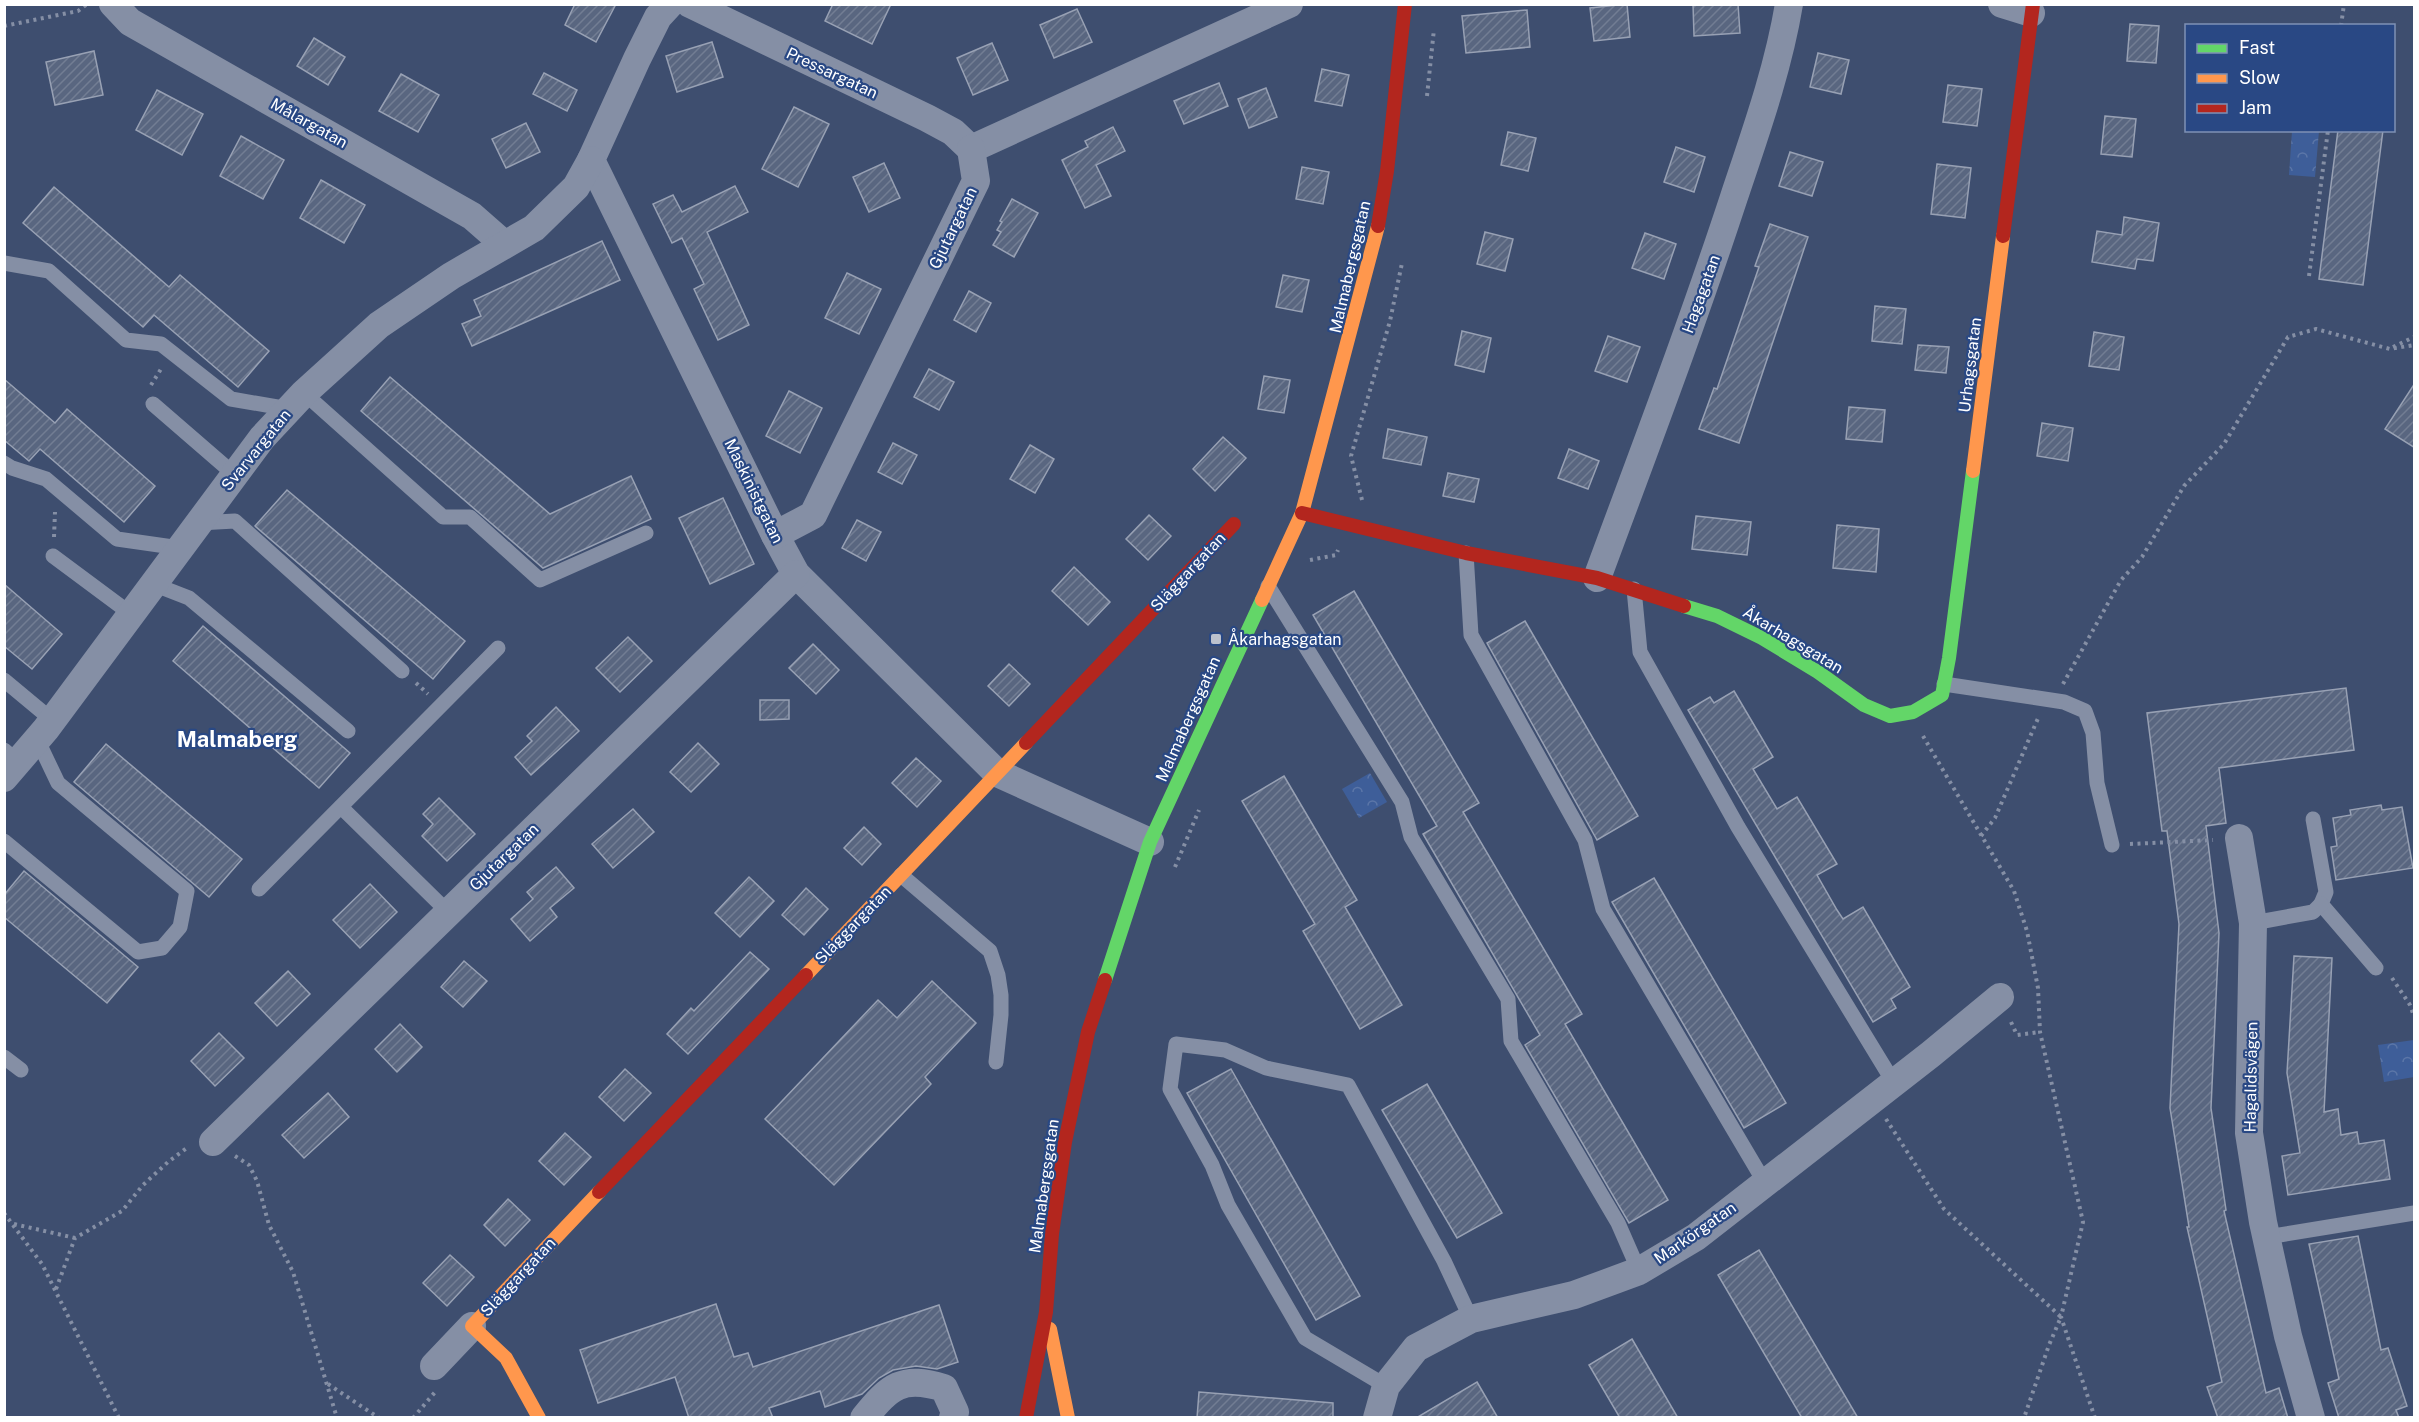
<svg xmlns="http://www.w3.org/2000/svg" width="2419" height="1422" font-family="'Public Sans',sans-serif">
  <defs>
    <pattern id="forest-crowns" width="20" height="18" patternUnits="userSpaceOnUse" patternTransform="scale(1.5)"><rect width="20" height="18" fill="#3e5e99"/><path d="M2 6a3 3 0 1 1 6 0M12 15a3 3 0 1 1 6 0" fill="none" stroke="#5b76a8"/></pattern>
    <pattern id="building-hatch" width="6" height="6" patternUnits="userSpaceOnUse" patternTransform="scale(1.5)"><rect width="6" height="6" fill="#596680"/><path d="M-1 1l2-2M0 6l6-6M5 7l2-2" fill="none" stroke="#727d93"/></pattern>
  </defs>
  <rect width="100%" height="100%" fill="#3e4e6f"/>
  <!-- forest -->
  <g fill="url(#forest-crowns)">
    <polygon points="2292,131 2319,131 2315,177 2289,175"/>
    <polygon points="1370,773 1387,802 1359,818 1342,789"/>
    <polygon points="2414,1040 2414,1077 2384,1082 2378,1045"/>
  </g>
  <!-- building -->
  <g fill="url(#building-hatch)" stroke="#98a1b4" stroke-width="1.5">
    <polygon points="575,4 616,4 596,42 565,25"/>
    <polygon points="833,4 891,4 872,44 825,21"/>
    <polygon points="1627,4 1630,37 1594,41 1590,8"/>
    <polygon points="1693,4 1738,4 1740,33 1694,36"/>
    <polygon points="1077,9 1092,42 1054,58 1040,25"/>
    <polygon points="1527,10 1530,47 1466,53 1462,16"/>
    <polygon points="2130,24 2159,26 2156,63 2127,61"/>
    <polygon points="314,38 345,57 328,85 297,66"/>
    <polygon points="712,42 723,77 677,92 666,56"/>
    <polygon points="992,43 1008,80 973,95 957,58"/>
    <polygon points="94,51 103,95 55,105 46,62"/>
    <polygon points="1818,53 1849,60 1841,94 1810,87"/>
    <polygon points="1322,69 1349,75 1342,106 1315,101"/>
    <polygon points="544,73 577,90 567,111 533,94"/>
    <polygon points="401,74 439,95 418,132 379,111"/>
    <polygon points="1219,83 1228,106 1184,124 1174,101"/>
    <polygon points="1948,85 1982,89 1977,126 1943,122"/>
    <polygon points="1266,88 1277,117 1249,128 1238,99"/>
    <polygon points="157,90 203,114 182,155 136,130"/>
    <polygon points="794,107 829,124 798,187 762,169"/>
    <polygon points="2105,116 2136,119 2132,157 2101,154"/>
    <polygon points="526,123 540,152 506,168 492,139"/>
    <polygon points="1113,127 1125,151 1096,165 1111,196 1085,208 1062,160 1088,147 1085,141"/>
    <polygon points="2338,130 2383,130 2363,285 2319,279"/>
    <polygon points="1508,132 1536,138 1528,171 1501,165"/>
    <polygon points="241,136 284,160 263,199 220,176"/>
    <polygon points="1676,147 1705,157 1694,192 1664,182"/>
    <polygon points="1790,152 1823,162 1812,196 1779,186"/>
    <polygon points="884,163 900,198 869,212 853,177"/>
    <polygon points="1937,164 1971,168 1965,218 1931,214"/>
    <polygon points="1302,167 1329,172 1323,204 1296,199"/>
    <polygon points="321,180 365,205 344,243 300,218"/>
    <polygon points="735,186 748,212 707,232 749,325 718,340 694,289 704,284 682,238 672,243 653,204 673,195 682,212"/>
    <polygon points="54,187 169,287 180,275 269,351 238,387 154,315 143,327 23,223"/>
    <polygon points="1012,199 1038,213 1014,257 993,245 1001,232 997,230 1002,222 1000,221"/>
    <polygon points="2124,217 2159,223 2153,261 2137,259 2135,269 2092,262 2097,231 2122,235"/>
    <polygon points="1770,224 1808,237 1739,443 1699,429 1714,388 1717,389 1759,267 1755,266"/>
    <polygon points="1485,232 1513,239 1505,271 1477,264"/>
    <polygon points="1645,233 1676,244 1664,279 1632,268"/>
    <polygon points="602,241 620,280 472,346 462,324 481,316 474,300"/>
    <polygon points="847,273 881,289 859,334 825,318"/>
    <polygon points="1283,275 1309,280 1302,312 1276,307"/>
    <polygon points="969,291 991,303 976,332 954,320"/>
    <polygon points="1875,306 1906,309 1902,344 1872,341"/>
    <polygon points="1462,331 1491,338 1484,372 1455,365"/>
    <polygon points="2094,332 2124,337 2119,370 2089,366"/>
    <polygon points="1608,336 1640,347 1627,382 1595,371"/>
    <polygon points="1918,345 1949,347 1946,373 1915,370"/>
    <polygon points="929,369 954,382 939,410 914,397"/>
    <polygon points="1264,376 1290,380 1284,413 1258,409"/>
    <polygon points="390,377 550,514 631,476 651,519 543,568 361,411"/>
    <polygon points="4,379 55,423 67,409 155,486 124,522 40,449 29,461 4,440"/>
    <polygon points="2415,383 2415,448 2385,429"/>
    <polygon points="789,391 822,408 800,453 766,436"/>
    <polygon points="1849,407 1885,410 1882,442 1846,439"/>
    <polygon points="2042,423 2073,428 2068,461 2037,456"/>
    <polygon points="1388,429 1427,437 1421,465 1383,458"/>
    <polygon points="1223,437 1246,458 1215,491 1193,469"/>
    <polygon points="893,443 917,455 902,484 878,472"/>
    <polygon points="1030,445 1054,459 1035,493 1010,479"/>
    <polygon points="1569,449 1599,461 1588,489 1558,478"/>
    <polygon points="1448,473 1479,479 1474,502 1443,496"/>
    <polygon points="287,490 465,641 433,679 255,526"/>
    <polygon points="723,498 754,564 710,584 679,518"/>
    <polygon points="1149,515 1171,536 1148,560 1126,539"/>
    <polygon points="1696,516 1751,522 1747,555 1692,549"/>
    <polygon points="857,520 881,532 866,561 842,548"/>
    <polygon points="1837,525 1879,529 1876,572 1833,568"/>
    <polygon points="1074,567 1110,602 1088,625 1052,591"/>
    <polygon points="4,584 62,634 32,669 4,646"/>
    <polygon points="1354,591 1479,803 1463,812 1582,1014 1565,1024 1668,1200 1629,1223 1525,1045 1540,1035 1423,834 1437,826 1313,615"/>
    <polygon points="1525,621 1638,816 1597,840 1487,643"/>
    <polygon points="203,626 350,753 319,788 173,661"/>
    <polygon points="628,637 652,661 620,692 596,668"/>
    <polygon points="813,644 839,670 816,694 789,668"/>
    <polygon points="1009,664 1030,684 1009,706 988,686"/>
    <polygon points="2346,688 2354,750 2219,768 2226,823 2206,826 2219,933 2211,1108 2226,1210 2224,1211 2266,1393 2279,1388 2288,1418 2218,1418 2207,1387 2222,1382 2187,1227 2189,1227 2170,1108 2179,924 2167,831 2162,831 2147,713"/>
    <polygon points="1734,691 1773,757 1753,769 1777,809 1797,797 1837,864 1817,875 1837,910 1843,919 1863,907 1910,987 1891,999 1896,1008 1873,1022 1688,710 1710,697 1714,703"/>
    <polygon points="760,700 789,700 789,719 760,720"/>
    <polygon points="556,707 579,731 531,775 515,757 532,741 527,736"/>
    <polygon points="698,743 719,764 691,792 670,772"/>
    <polygon points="106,744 242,859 209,897 74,782"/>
    <polygon points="916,758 941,781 917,807 892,783"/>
    <polygon points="1284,776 1357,900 1345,907 1402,1005 1360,1029 1303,931 1315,924 1242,801"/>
    <polygon points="439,798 475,834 447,861 422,836 433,824 423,814"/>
    <polygon points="2381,805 2382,810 2402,807 2413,868 2336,880 2331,847 2337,846 2333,818 2351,815 2350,810"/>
    <polygon points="633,809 654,832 613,868 592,844"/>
    <polygon points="864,827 881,844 862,865 844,848"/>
    <polygon points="556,867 574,888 550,908 557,917 530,941 511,919 533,899 527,892"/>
    <polygon points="24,871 138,967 107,1003 4,917 4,895"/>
    <polygon points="749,877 774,901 740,937 715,913"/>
    <polygon points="1654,878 1786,1103 1744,1128 1612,902"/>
    <polygon points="370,884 397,912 360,948 333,920"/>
    <polygon points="806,888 828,909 804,935 782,915"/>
    <polygon points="750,952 769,969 688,1054 667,1034 691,1008 694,1011"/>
    <polygon points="2294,956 2332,958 2324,1112 2338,1109 2341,1135 2357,1132 2359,1144 2384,1140 2390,1179 2288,1195 2282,1156 2300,1153 2287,1073"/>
    <polygon points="464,961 487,981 463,1007 441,987"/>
    <polygon points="288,971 310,994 277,1026 255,1003"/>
    <polygon points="932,981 976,1023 925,1077 931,1084 834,1185 765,1119 878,1000 897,1018"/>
    <polygon points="400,1024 422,1047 397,1072 375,1049"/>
    <polygon points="219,1033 244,1058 215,1086 191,1061"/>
    <polygon points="625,1069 651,1093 624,1121 599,1097"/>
    <polygon points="1231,1069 1360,1296 1316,1320 1187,1093"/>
    <polygon points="1427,1084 1502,1213 1457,1238 1382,1110"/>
    <polygon points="328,1093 349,1117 304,1158 282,1135"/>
    <polygon points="565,1133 591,1157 564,1185 539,1161"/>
    <polygon points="508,1199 530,1220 505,1246 484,1225"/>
    <polygon points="2358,1236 2381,1350 2388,1348 2407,1406 2396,1410 2399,1418 2339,1418 2328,1383 2339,1379 2309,1244"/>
    <polygon points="1759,1250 1858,1418 1802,1418 1718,1275"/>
    <polygon points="450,1255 474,1277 447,1306 423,1283"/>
    <polygon points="716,1304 734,1357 748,1353 753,1367 939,1305 958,1362 937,1369 916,1366 893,1370 879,1378 862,1394 825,1407 820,1391 769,1408 773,1418 689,1418 675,1377 598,1403 580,1350"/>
    <polygon points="1632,1339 1678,1418 1620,1418 1589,1365"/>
    <polygon points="1477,1382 1498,1418 1416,1418"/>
    <polygon points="1199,1392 1333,1403 1333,1418 1197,1418"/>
  </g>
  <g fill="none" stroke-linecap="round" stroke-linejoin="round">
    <!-- path -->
    <g stroke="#858fa5" stroke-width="4" stroke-dasharray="3 4.5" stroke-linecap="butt">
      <polyline points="4,26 78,11 87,4"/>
      <polyline points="2341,26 2344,4"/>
      <polyline points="1427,96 1434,29"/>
      <polyline points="2309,276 2328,130"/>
      <polyline points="2393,347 2414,337"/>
      <polyline points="151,385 161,369"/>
      <polyline points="1362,500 1351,456 1390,321 1402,263"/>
      <polyline points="54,537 55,512"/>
      <polyline points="1310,560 1336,555 1338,550"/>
      <polyline points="416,683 428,694"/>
      <polyline points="2063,684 2121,580 2142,557 2184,486 2224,444 2288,337 2316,329 2390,349 2414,345"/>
      <polyline points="1923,736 2014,891 2027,931 2038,988 2040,1032 2083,1222 2061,1317 2095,1418"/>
      <polyline points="1981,836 1995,818 2039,716"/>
      <polyline points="2130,844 2213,840"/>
      <polyline points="1175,867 1199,810"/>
      <polyline points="2392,978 2410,1005 2414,1016"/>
      <polyline points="2011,1022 2017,1035 2040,1032"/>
      <polyline points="1886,1119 1944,1209 2061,1317 2049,1345 2024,1418"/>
      <polyline points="235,1156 249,1165 257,1181 269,1225 293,1272 337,1418"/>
      <polyline points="4,1213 42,1264 119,1418"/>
      <polyline points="14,1224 75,1238"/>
      <polyline points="56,1289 75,1238 122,1211 143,1185 168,1162 188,1147"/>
      <polyline points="328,1384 379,1418"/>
      <polyline points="413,1418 436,1391"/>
    </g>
    <!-- lane -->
    <g stroke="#858fa5" stroke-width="15">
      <polyline points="4,263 49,271 126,340 161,344 231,399 289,409"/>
      <polyline points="304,393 443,517 470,517 540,580 646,533"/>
      <polyline points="153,404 235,475"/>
      <polyline points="4,463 12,468 46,479 117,539 180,548"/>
      <polyline points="198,523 235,521 402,671"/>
      <polyline points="1466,553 1471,635 1585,840 1603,909 1765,1183"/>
      <polyline points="53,556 131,614"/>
      <polyline points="153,584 189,598 348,731"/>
      <polyline points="1268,586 1402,802 1411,837 1508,999 1511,1041 1618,1223 1639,1271"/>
      <polyline points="1634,589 1640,652 1738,827 1894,1083"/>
      <polyline points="4,680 52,720"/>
      <polyline points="1944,684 2064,702 2085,711 2093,733 2097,783 2112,845"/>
      <polyline points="4,750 18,762"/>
      <polyline points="341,807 448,912"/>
      <polyline points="2313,819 2326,892 2321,904 2376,968"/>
      <polyline points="4,841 138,952 162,948 180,927 187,891 58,783 37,739"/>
      <polyline points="901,875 990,951 998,975 1001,995 1001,1015 996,1062"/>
      <polyline points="259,889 498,648"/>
      <polyline points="2253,923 2313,912 2321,904"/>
      <polyline points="4,1057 21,1070"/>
      <polyline points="2267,1237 2414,1213"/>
      <polyline points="1386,1386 1305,1338 1228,1205 1212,1165 1170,1089 1176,1044 1225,1050 1266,1068 1348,1085 1444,1261 1471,1319"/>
    </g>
    <!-- street -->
    <g stroke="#858fa5" stroke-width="28">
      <polyline points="113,4 130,22 472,216 504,244"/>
      <polyline points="670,4 658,17 637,59 591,160 775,535 796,574 997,773 1150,842"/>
      <polyline points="690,4 927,118 953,132 971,149"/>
      <polyline points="2002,4 2031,13"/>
      <polyline points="971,149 1289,4"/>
      <polyline points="775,535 813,515 976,181 971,149"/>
      <path d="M1597 578C1644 451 1692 325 1734 197 1755 134 1778 70 1789 4"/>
      <polyline points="4,778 46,729 262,438 304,393 379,325 451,276 534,228 576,187 591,160"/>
      <polyline points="2239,838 2253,923 2249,1133 2263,1222 2288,1336 2311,1418"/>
      <polyline points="213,1142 796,574"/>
      <polyline points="434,1366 472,1326"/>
      <path d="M864 1418C890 1386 902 1375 944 1388L955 1412 953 1418"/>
      <polyline points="1377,1418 1386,1386 1416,1348 1471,1319 1574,1295 1639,1271 1696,1237 1931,1054 2000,997"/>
    </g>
    <!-- fast -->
    <g stroke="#63d668" stroke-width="14">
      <polyline points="1684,606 1717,616 1762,638 1818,672 1864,705 1890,716 1913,712 1942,695 1949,658 1973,471"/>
      <polyline points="1105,980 1150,842 1262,600"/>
    </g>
    <!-- slow -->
    <g stroke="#ff974d" stroke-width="14">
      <polyline points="1973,471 2003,236"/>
      <polyline points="1262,600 1302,513 1378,226"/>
      <polyline points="806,975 1026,743"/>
      <polyline points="1050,1329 1068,1418"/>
      <polyline points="539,1418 506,1358 472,1326 599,1192"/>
    </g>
    <!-- jam -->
    <g stroke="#b3261e" stroke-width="14">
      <polyline points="1378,226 1387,171 1405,4"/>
      <polyline points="2003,236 2033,4"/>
      <polyline points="1302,513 1466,553 1597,578 1684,606"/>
      <polyline points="1026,743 1234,524"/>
      <polyline points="599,1192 806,975"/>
      <polyline points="1026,1418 1046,1312 1052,1234 1065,1142 1088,1032 1105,980"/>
    </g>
  </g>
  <!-- markers -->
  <rect fill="#bbc1cd" stroke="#294884" stroke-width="2" x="1210" y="633" width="12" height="12" rx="3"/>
  <g text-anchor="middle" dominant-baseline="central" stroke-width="4.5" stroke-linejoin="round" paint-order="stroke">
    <!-- street labels -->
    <g font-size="16" fill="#fff" stroke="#294884">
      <text transform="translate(832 73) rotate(25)">Pressargatan</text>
      <text transform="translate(309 123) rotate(29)">Målargatan</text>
      <text transform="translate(953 228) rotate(-64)">Gjutargatan</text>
      <text transform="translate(1350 267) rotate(-77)">Malmabergsgatan</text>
      <text transform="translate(1701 294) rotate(-70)">Hagagatan</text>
      <text transform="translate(1970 365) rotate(-83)">Urhagsgatan</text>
      <text transform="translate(256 450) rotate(-51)">Svarvargatan</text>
      <text transform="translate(754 491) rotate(64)">Maskinistgatan</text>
      <text transform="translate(1188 572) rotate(-47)">Släggargatan</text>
      <text transform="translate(1793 640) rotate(31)">Åkarhagsgatan</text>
      <text transform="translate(1188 719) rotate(-66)">Malmabergsgatan</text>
      <text transform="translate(504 857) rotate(-44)">Gjutargatan</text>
      <text transform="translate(853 925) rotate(-46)">Släggargatan</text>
      <text transform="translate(2251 1077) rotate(-89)">Hagalidsvägen</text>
      <text transform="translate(1044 1186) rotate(-82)">Malmabergsgatan</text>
      <text transform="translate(1695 1233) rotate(-35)">Markörgatan</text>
      <text transform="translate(518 1277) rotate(-47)">Släggargatan</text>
    </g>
    <!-- poi labels -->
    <g font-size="16" fill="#fff" stroke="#294884" text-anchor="start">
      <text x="1228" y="639">Åkarhagsgatan</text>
    </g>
    <!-- district labels -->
    <g font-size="22" font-weight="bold" fill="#fff" stroke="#294884">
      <text x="237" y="739">Malmaberg</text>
    </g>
  </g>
  <!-- border -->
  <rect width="2419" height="1422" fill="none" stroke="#ffffff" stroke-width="12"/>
  <!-- legend -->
  <rect x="2185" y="24" width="210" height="108" fill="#294884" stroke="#7f91b5" stroke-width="1.5"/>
  <rect x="2197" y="44" width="30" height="9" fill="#63d668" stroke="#7f91b5" stroke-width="1.5"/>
  <text x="2239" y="54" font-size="18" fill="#ffffff">Fast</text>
  <rect x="2197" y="74" width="30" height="9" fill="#ff974d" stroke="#7f91b5" stroke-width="1.5"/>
  <text x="2239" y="84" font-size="18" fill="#ffffff">Slow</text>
  <rect x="2197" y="104" width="30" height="9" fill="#b3261e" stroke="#7f91b5" stroke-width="1.5"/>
  <text x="2239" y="114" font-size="18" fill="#ffffff">Jam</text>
</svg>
